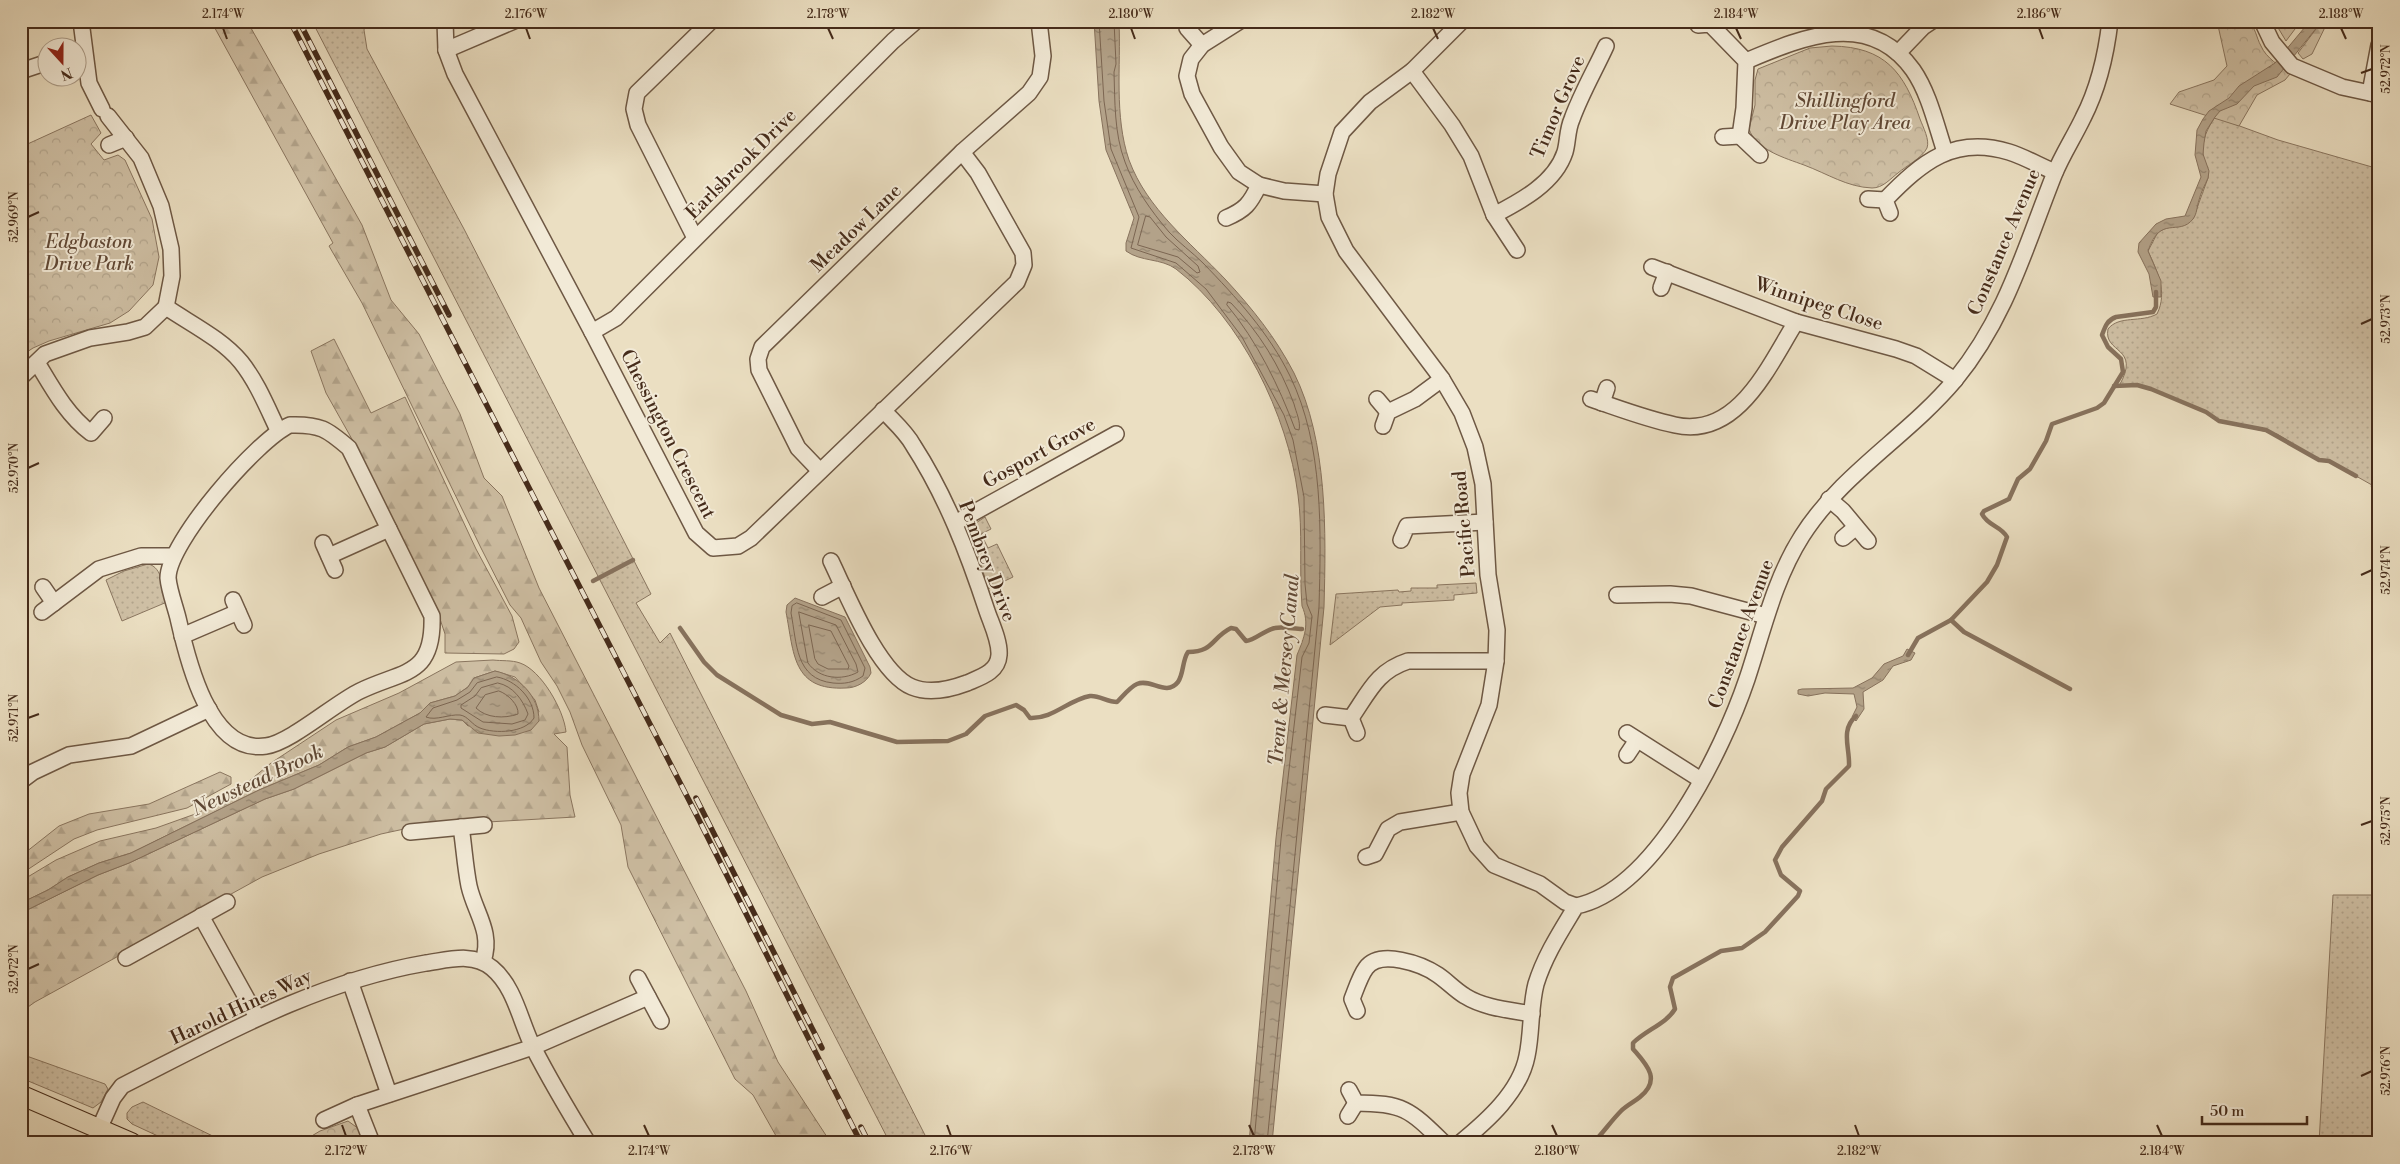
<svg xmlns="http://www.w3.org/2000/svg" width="2400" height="1164" font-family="'Libre Bodoni',serif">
  <defs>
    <pattern id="grass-dots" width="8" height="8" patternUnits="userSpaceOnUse" patternTransform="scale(1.25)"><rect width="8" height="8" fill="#cfc0a5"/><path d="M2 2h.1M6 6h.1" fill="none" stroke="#b3a58d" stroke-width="1.8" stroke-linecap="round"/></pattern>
    <pattern id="forest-firs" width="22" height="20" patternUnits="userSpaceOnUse" patternTransform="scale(1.25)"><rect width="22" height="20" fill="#cfc0a5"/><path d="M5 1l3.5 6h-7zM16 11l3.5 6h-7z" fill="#b3a58d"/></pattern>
    <pattern id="park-crowns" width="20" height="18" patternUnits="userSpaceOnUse" patternTransform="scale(1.25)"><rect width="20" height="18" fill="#cfc0a5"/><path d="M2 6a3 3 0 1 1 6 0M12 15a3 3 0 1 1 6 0" fill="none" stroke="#b3a58d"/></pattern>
    <pattern id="water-ripples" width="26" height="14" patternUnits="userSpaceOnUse" patternTransform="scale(1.25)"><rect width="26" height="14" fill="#b3a289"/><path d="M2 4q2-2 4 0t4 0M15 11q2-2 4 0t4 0" fill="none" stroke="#93846f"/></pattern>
  </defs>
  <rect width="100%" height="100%" fill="#ebdfc2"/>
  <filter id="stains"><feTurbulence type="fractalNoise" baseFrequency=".004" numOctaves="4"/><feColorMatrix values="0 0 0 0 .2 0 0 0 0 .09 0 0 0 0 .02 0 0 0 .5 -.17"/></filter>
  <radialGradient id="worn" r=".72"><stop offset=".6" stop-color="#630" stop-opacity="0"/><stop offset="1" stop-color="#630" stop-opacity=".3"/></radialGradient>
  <!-- grass -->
  <g fill="url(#grass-dots)" stroke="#8a7660">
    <polygon points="312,21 366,21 364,30 367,49 464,229 651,594 636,603 660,643 670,633 929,1143 890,1143"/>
    <path d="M2215 117 2278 140 2379 169V489L2333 463 2319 460 2277 434 2219 421 2206 412 2151 389 2137 385 2119 386C2142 346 2103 354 2108 329 2119 315 2141 323 2157 314 2168 292 2157 271 2148 251L2158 232 2168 227 2184 225 2193 219 2208 178C2209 169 2204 163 2203 155 2201 140 2208 128 2215 117Z"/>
    <polygon points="985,517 991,529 981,534 988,548 997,544 1013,577 988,589 971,529 976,523"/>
    <path d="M148 564C163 567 163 590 167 602L122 621 106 580 124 571Z"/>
    <polygon points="1476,583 1477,593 1454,595 1454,600 1402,603 1402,605 1380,607 1330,645 1336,594 1398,590 1399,592 1411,591 1411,588 1437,588 1437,585"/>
    <polygon points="2333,895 2379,895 2379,1143 2319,1143"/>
    <polygon points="21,1054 105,1084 108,1089 101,1102 93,1108 21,1078"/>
    <polygon points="143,1102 227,1143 173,1143 132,1124 127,1119 127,1113 132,1107"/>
  </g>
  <!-- forest -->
  <g fill="url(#forest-firs)" stroke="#8a7660">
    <polygon points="211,21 247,21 362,225 391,300 419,334 460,414 484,478 502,496 539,588 746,991 778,1062 831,1143 780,1143 753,1095 735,1079 628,867 621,825 582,745 570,712 557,686 541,662 521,618 510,605 481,548 362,303 329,246 333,243"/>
    <polygon points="2322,21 2328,21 2312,54 2303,59 2298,53"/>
    <polygon points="334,339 371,413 405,397 476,549 512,616 519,642 514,649 504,654 445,653 445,634 438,613 362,457 326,393 311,351"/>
    <path d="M493 660C501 661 512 660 520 663 541 670 564 710 566 732L554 734 567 747 570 795 575 817 418 826 381 834 319 854 262 877 35 1002 21 1012V913L98 875 129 863 265 799 294 789 366 753 385 747 424 724 450 719 462 720 468 726 539 712 535 700 515 677 495 671 474 678 468 687 455 696 430 703 420 713 376 737 348 747 319 765 259 790 131 853 99 863 68 877 48 890 21 903V881L56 860 100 841 156 828 198 813 242 787 271 763 336 720 399 693 456 662Z"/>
    <polygon points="220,772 231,777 231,784 187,808 97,830 74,839 21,874 21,856 59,826 89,814 149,804"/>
  </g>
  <!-- park -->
  <g fill="url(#park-crowns)" stroke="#8a7660">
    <path d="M2217 21H2248C2256 28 2256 37 2261 46 2266 58 2280 66 2290 74L2285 80 2257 95 2239 126 2170 104 2179 92 2214 80 2227 66Z"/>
    <polygon points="2274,21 2301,21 2286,41"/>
    <path d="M1832 46C1885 47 1904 72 1920 119 1923 127 1930 140 1927 148 1922 158 1906 166 1898 173 1890 179 1883 188 1872 188 1847 187 1828 174 1804 165 1785 158 1756 150 1749 129L1755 105V80L1758 69 1810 48Z"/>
    <polygon points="91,115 101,133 91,144 104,160 118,155 125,160 152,219 159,257 153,285 129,311 110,323 49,341 33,348 21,356 21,147"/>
    <polygon points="348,1121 359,1129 364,1143 300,1143 320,1131"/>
  </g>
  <!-- water -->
  <g fill="url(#water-ripples)" stroke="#87725d">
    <path d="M1094 21H1119C1121 66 1114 116 1129 160 1147 209 1190 242 1225 279 1252 308 1276 338 1294 373 1328 441 1326 533 1324 607L1272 1143H1249L1276 838 1297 655C1304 638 1310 624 1302 606 1299 569 1303 532 1298 495 1288 415 1241 319 1176 269 1161 258 1141 262 1126 251V243L1134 218 1106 150 1099 101Z"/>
    <path d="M2310 21H2322L2277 77 2254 86 2237 104 2220 111 2215 117 2206 131 2204 143 2203 154 2209 171 2208 178C2205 185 2201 192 2199 200 2197 206 2197 214 2193 219 2179 237 2160 214 2148 251L2161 281V297H2153L2149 274 2138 252 2139 243 2156 224 2166 219 2185 216 2201 177 2195 155 2197 130 2203 119 2209 111 2229 98 2239 86 2275 63Z"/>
    <path d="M795 598 845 617 870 667 871 673C867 682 856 688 846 688 792 691 794 653 786 612L787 605Z"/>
    <polygon points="1907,649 1915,653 1911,660 1893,666 1883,680 1863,692 1864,709 1856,721 1852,717 1857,707 1854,694 1825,693 1808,696 1798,694 1798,690 1802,689 1853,688 1872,678 1884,664 1903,656"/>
    <path d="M495 671C519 676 539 696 539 721L531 730 515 735 499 736 478 733 462 720 450 719 424 724 385 747 366 753 294 789 265 799 129 863 98 875 21 913V903L48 890 68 877 99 863 131 853 259 790 319 765 348 747 376 737 420 713 430 703 455 696 468 687 474 678Z"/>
  </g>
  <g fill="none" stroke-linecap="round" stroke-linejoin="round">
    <!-- shore -->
    <g stroke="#7c6652" stroke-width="1">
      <polyline points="1099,21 1104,101 1111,149 1139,217 1131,248 1176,263 1206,289 1242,337 1284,415 1293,440 1304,497 1305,584 1307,604 1312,616 1309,643 1302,657 1281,839 1254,1143"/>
      <path d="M1114 21 1116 64 1114 72C1115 101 1114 133 1125 162 1134 187 1151 211 1169 232 1179 243 1192 252 1203 263 1236 297 1269 333 1290 376 1324 446 1321 532 1319 607L1267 1143"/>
      <polygon points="1146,216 1150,217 1166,237 1198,266 1200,272 1197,273 1178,257 1138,245"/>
      <path d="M1228 302 1231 303C1259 332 1280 366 1294 404 1296 412 1301 422 1299 430L1295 429C1279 386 1257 341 1227 305Z"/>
      <path d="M797 603 841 620 865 668 863 676C853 683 844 684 833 683 795 679 797 643 791 613L792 606Z"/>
      <path d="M799 612 836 625 856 664 858 672C842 681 819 679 808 663Z"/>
      <polygon points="809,625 831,631 849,666 848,669 828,669 818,664 815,659"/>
      <path d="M497 677C515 680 534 698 534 718 525 733 495 734 480 728 472 725 468 716 460 715 449 714 436 721 426 717L433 708 457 700 470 692 477 683Z"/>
      <path d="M498 683C513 686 523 700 528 714L525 720 512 724 483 722 461 708V705L475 696 481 688Z"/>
      <path d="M499 691C508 694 519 705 518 714 504 719 486 718 476 708L485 695Z"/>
    </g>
    <!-- stream -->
    <g stroke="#87725d" stroke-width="4.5">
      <polyline points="2114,386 2137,385 2151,389 2206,412 2219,421 2266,430 2319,460 2329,461 2356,476"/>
      <polyline points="2373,486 2379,489"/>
      <polyline points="593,581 633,560"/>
      <polyline points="1951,620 1964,632 2070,689"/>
      <path d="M680 628 704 662 717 675 781 715 812 724 830 722 897 742 948 741 966 734 985 716 1016 705 1024 710 1030 718C1053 719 1068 700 1090 696 1099 695 1107 702 1117 702 1123 696 1130 687 1137 684 1151 678 1166 697 1178 682 1184 673 1182 661 1188 652 1214 652 1211 638 1231 628L1236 629 1246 641C1256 640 1264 630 1275 628 1283 626 1294 629 1302 629"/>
      <path d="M1908 655 1918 638 1951 620 1987 582 1997 565 2007 537C2001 526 1988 526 1982 514L1984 511 2009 499 2018 479 2030 469 2046 441 2052 424 2097 408 2104 403 2123 372 2121 359 2108 347 2102 335C2105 327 2107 320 2116 317L2153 312 2156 307V292"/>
      <path d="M1593 1143C1603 1133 1611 1121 1621 1111 1627 1105 1634 1102 1640 1097 1662 1079 1646 1064 1633 1049V1043C1646 1030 1666 1024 1675 1009L1670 987 1673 978 1721 951 1742 948 1765 932 1798 896 1800 891 1781 875 1775 860 1782 847 1822 801 1826 789 1849 766C1850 748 1840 730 1856 716"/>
    </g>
    <!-- minor casing -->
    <g stroke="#6e5844" stroke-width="18">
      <g id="minor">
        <polyline points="81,21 89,83 102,109"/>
        <polyline points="445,21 446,50 455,74 592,332 696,533 713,548 738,546 751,538 1017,282 1024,265 1023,253 978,173 962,152"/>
        <polyline points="1240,21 1202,45 1191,59 1187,76 1192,94 1221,147 1239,172 1259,185 1284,191 1325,194"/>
        <polyline points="1462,21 1412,71 1370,102 1342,132 1328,174 1325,194 1329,217 1346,251 1442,379 1462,413 1475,447 1483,484 1488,575 1497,630 1496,661 1489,705 1462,774 1459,793 1461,812 1477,846 1494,865 1540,884 1565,902 1576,906"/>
        <polyline points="2262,21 2272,42 2292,66 2342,87 2379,95"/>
        <polyline points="1698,25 1710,24 1746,61 1744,108 1740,136 1760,155"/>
        <polyline points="1187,28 1202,45"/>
        <polyline points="446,50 514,21"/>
        <polyline points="1898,53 1923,27 1932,21"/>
        <path d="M1746 61C1801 38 1869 8 1913 70 1929 93 1936 125 1945 152"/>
        <polyline points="21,71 48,62"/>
        <polyline points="1412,71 1452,125 1471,156 1494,215 1517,250"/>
        <polyline points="2370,93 2379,45"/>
        <polyline points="108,116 141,158 161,206 171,249 172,276 166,307"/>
        <polyline points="1723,137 1740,136"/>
        <polyline points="109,145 126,138"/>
        <polyline points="1868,199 1885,200"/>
        <path d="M1890 213 1885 200C1922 162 1954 135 2009 152 2025 157 2040 166 2055 172"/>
        <path d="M1494 215C1521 201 1555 183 1565 152 1568 142 1567 130 1572 119 1581 94 1595 70 1606 46"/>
        <path d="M1226 218C1245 210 1250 204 1259 185"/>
        <polyline points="695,238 638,125 634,109 637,93 711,21"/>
        <polyline points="1652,267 1796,322 1896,349 1916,356 1955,380"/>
        <polyline points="1661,288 1667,272"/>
        <path d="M166 307C191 324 222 339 241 362 257 382 267 407 278 430"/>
        <polyline points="592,332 616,318 893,41 916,21"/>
        <path d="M38 364C53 389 67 415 91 433L104 418"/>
        <polyline points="21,377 45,354 90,338 128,332 145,327 166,307"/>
        <polyline points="1377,399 1388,412"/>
        <path d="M1591 399C1618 408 1646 419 1675 425 1738 439 1769 365 1796 322"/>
        <polyline points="1602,403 1607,388"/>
        <path d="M290 425C320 424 327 429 349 448L432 616C434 677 403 670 360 691 335 703 290 743 266 746 209 755 187 658 178 618 175 606 169 590 168 578 168 542 258 439 290 425Z"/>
        <polyline points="1383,426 1388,412 1415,399 1442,379"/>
        <polyline points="820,471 798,448 759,370 758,359 762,347 962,152 1029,93 1040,77 1043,56 1039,21"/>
        <polyline points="1829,499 1843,511 1868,541"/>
        <polyline points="955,523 1116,434"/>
        <polyline points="1843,538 1856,527"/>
        <polyline points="1401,540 1407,526 1485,522"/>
        <polyline points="323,543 335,570"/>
        <polyline points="329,556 389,529"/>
        <path d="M831 561C847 594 878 673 912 687 929 694 951 689 967 683 981 677 998 672 999 655 1000 641 991 623 987 611 968 553 946 496 913 445 906 432 893 421 883 410"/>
        <polyline points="43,587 54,603"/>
        <polyline points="1617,595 1670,594 1691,596 1766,616"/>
        <polyline points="822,597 843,586"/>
        <polyline points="233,600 244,625"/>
        <polyline points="42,612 99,569 141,556 173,556"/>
        <polyline points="182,636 238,612"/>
        <path d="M1325 715 1351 718C1369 692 1377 671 1408 661H1496"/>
        <polyline points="1351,718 1357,733"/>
        <polyline points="1627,733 1701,780"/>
        <polyline points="1627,755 1637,740"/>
        <polyline points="21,781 33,772 69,755 131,746 209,709"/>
        <path d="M461 827C464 846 465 866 469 886 475 913 493 932 483 961"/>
        <polyline points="410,832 484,825"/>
        <polyline points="1366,857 1375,854 1388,829 1400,822 1461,812"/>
        <polyline points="201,916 257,1017"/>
        <polyline points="126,958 227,902"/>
        <polyline points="638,978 661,1021"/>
        <polyline points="350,981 389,1094"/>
        <path d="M1357 1011 1352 999C1356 989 1360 976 1366 968 1380 949 1422 964 1438 975 1447 981 1455 990 1465 996 1484 1008 1510 1010 1532 1014"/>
        <path d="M1349 1090 1356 1103C1404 1103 1410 1110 1444 1143"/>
        <polyline points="357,1105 372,1143"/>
        <polyline points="1348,1116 1356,1103"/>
        <polyline points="324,1120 357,1105 533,1047 648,997"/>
        <path d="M100 1127 113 1098 122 1086C221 1036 315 982 426 963 448 960 473 952 492 968 515 987 520 1021 533 1047 550 1080 569 1112 588 1143"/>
        <path d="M1460 1143C1487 1121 1520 1092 1527 1056 1532 1033 1530 1007 1536 984 1545 955 1561 931 1576 906 1655 890 1723 750 1747 679 1763 631 1774 580 1802 536 1842 473 1908 436 1955 380 2006 318 2025 248 2054 175 2062 155 2074 137 2083 118 2099 87 2106 56 2110 21"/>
      </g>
    </g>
    <!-- major casing -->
    <g stroke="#452b1a" stroke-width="21">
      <polyline id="major" points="21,1095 132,1143"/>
    </g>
    <!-- minor -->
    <use href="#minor" stroke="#f2ead7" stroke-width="15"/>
    <!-- major -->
    <use href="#major" stroke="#ebdfc2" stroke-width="19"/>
    <!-- rail casing -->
    <g stroke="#452b1a" stroke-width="5.5">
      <g id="rail">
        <polyline points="290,21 695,812 861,1143"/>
        <polyline points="299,21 449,315"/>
        <polyline points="696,798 822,1048"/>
        <polyline points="861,1127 869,1143"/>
      </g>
    </g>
    <!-- rail -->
    <use href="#rail" stroke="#f2ead7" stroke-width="4" stroke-dasharray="11" stroke-linecap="butt"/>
  </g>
  <!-- ticks -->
  <path fill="none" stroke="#452b1a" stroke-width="2" d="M223 28 227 39M526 28 530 39M828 28 833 39M1131 28 1135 39M1433 28 1438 39M1736 28 1741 39M2039 28 2043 39M2341 28 2346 39M2361 73 2372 69M28 217 39 212M2361 324 2372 319M28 468 39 463M2361 575 2372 570M28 718 39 714M2361 825 2372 821M28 969 39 964M2361 1076 2372 1071M342 1125 346 1136M644 1125 649 1136M947 1125 951 1136M1249 1125 1254 1136M1552 1125 1557 1136M1855 1125 1859 1136M2157 1125 2162 1136"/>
  <g text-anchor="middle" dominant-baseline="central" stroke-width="4" stroke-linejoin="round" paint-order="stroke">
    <!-- park labels -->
    <g font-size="19" font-style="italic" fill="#614936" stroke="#f2ead7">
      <text x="1845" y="101">Shillingford<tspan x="1845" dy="22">Drive Play Area</tspan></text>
      <text x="89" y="242">Edgbaston<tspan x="89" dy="22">Drive Park</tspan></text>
    </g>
    <!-- street labels -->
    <g font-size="19" fill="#452b1a" stroke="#f2ead7">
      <text transform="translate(1558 107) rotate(-67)">Timor Grove</text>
      <text transform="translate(741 164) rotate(-45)">Earlsbrook Drive</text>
      <text transform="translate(856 228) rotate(-44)">Meadow Lane</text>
      <text transform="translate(2004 242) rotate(-67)">Constance Avenue</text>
      <text transform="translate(1819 304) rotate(18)">Winnipeg Close</text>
      <text transform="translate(668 434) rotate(63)">Chessington Crescent</text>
      <text transform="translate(1039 453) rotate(-29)">Gosport Grove</text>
      <text transform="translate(1464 524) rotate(-95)">Pacific Road</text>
      <text transform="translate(987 561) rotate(69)">Pembrey Drive</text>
      <text transform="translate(1741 634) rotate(-70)">Constance Avenue</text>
      <text transform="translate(241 1007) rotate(-25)">Harold Hines Way</text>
    </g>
    <!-- water labels -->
    <g font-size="20" font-style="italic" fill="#604936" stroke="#f2ead7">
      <text transform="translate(1285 670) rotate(-85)">Trent &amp; Mersey Canal</text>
      <text transform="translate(258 781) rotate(-25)">Newstead Brook</text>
    </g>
  </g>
  <!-- margin -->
  <rect width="2400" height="1164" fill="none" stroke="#ebdfc2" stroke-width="55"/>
  <!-- north arrow -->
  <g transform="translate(62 62) rotate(159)"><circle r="24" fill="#f2ead7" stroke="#ad9e8b"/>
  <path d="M0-4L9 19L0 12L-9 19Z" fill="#8f2418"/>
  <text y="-8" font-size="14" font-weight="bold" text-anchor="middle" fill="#452b1a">N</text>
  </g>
  <!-- scale -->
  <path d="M2202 1116v8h105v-8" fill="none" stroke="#452b1a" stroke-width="2.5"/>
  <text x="2210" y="1116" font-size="15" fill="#452b1a" stroke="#f2ead7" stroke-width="4" paint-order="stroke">50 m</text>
  <rect x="28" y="28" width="2344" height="1108" fill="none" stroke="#452b1a" stroke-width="2"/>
  <g font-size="12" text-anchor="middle" fill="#452b1a">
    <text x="223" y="18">2.174°W</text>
    <text x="526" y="18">2.176°W</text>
    <text x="828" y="18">2.178°W</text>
    <text x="1131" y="18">2.180°W</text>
    <text x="1433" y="18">2.182°W</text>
    <text x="1736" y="18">2.184°W</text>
    <text x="2039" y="18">2.186°W</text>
    <text x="2341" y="18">2.188°W</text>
    <text transform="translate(2386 69) rotate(-90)" y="4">52.972°N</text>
    <text transform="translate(14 217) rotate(-90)" y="4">52.969°N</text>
    <text transform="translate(2386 319) rotate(-90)" y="4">52.973°N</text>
    <text transform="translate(14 468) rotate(-90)" y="4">52.970°N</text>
    <text transform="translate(2386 570) rotate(-90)" y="4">52.974°N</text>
    <text transform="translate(14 718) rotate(-90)" y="4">52.971°N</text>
    <text transform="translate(2386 821) rotate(-90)" y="4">52.975°N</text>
    <text transform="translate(14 969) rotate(-90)" y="4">52.972°N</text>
    <text transform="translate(2386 1071) rotate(-90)" y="4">52.976°N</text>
    <text x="346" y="1155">2.172°W</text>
    <text x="649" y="1155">2.174°W</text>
    <text x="951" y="1155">2.176°W</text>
    <text x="1254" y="1155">2.178°W</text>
    <text x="1557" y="1155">2.180°W</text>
    <text x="1859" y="1155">2.182°W</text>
    <text x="2162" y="1155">2.184°W</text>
  </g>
  <rect width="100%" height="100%" filter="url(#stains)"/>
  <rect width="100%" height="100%" fill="url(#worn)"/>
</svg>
